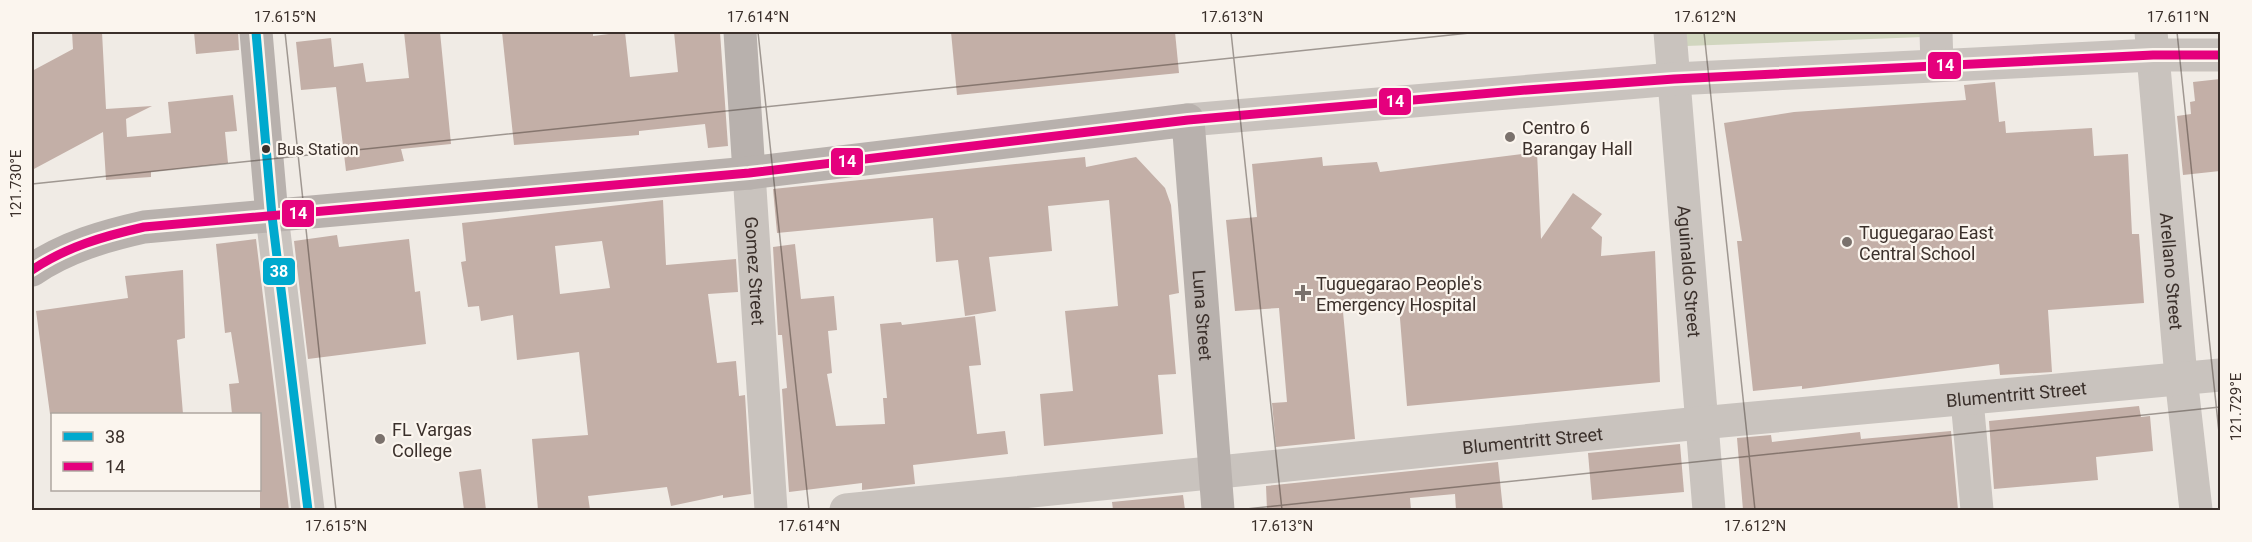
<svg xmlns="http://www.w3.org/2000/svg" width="2252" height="542" font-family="Roboto,sans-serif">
  <rect width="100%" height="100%" fill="#f0ebe5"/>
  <!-- green -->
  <polygon fill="#d1d6bf" points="1685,32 1923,32 1923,37 1686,46"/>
  <!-- building -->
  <g fill="#c3afa7" fill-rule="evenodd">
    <polygon points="72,32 102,32 106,109 152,106 126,119 127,137 171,133 168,102 233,95 237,131 225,132 228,163 151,172 151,177 106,180 103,132 32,170 32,71 73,49"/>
    <polygon points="194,32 238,32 239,50 196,54"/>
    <polygon points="404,32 440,32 451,144 401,149 404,161 346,171 336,87 301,90 296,42 331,38 334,67 363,63 366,82 409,78"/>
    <polygon points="502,32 593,32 593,36 625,32 630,77 678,72 674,32 720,32 728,146 708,148 705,124 639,131 639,135 514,145"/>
    <polygon points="951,32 1175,32 1179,73 957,95"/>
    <polygon points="2220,79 2220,171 2183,175 2177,116 2191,114 2190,102 2195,101 2193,82"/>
    <polygon points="1995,82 1999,122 2005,121 2006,133 2092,128 2094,156 2128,154 2132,234 2139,234 2144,303 2048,310 2052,372 2000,375 1999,364 1802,389 1802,386 1753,391 1737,241 1742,241 1724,123 1794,112 1966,100 1964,85"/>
    <polygon points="1537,152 1541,239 1573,193 1602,214 1591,228 1602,237 1601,256 1655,251 1660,382 1407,406 1399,306 1343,312 1355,439 1276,447 1272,403 1287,402 1279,308 1235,311 1226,220 1257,217 1252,164 1322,157 1323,166 1377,162 1380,172"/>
    <polygon points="1085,157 1086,167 1136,157 1165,188 1171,205 1179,293 1169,295 1176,374 1158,375 1163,434 1044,446 1040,394 1073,391 1065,311 1118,306 1109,200 1048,206 1052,251 989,257 996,311 965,316 958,260 936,262 933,218 777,233 773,189"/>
    <path d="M663 200 666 265 736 259 738 292 708 294 717 363 736 361 739 396 745 395 751 494 723 498V495L671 506 667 487 588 496 590 510H538L532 439 588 435 579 352 517 360 513 315 481 321 479 306 468 307 461 262 466 261 462 223ZM602 241 610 288 560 294 555 246Z"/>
    <polygon points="337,235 339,247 409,239 415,292 420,291 426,344 308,359 294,241"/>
    <polygon points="256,239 289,510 260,510 260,414 232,414 229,384 239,383 231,332 225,333 216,244"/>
    <polygon points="795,244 801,299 834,296 837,330 828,331 832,373 827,374 836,426 885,424 883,398 887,398 880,324 901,322 902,325 975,316 981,365 969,366 977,434 1005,431 1008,454 913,465 915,484 862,490 862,483 789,492 782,389 787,388 782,335 778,335 773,247"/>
    <polygon points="183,270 185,338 177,340 183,414 50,414 36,311 128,298 125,276"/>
    <polygon points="2139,406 2141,417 2150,416 2153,451 2096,457 2098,480 1994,489 1989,421"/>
    <polygon points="1951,431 1958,510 1743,510 1737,438 1771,435 1772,442 1860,432 1861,439"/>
    <polygon points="1680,444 1684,492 1592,500 1588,453"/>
    <polygon points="1498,462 1503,510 1456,510 1455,494 1410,498 1411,510 1267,510 1266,486"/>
    <polygon points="481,469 486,510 464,510 459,472"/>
    <polygon points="1183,495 1185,510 1113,510 1112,502"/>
  </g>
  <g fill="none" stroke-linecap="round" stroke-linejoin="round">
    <!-- minor -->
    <g stroke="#c9c3be" stroke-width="33">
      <path id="s1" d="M1670 32 1709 510"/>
      <polyline points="1936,32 1937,65"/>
      <path id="s2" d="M2151 32 2181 377 2196 510"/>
      <polyline points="1188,120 1674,79 2153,55 2220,55"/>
      <path id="s3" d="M749 173 771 510"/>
      <polyline points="272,216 308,510"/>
      <polyline points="1967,400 1977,510"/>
      <path id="s4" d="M846 510 1700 423 2220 375"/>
    </g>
    <!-- major -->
    <g stroke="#b8b1ad" stroke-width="33">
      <polyline points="256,32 272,216"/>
      <polyline points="740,32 749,173"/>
      <path id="s5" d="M32 270C66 247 104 236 144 227L749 173 1188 120 1218 510"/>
    </g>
    <!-- bus-1 casing -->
    <g stroke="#fbf5ee" stroke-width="14">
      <polyline id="bus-1" points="256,32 272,216 308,510"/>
    </g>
    <!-- bus-2 casing -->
    <g stroke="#fbf5ee" stroke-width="14">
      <path id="bus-2" d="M32 270C66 247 104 236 144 227L749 173 1188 120 1527 90 1674 79 2153 55H2220"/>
    </g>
    <!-- bus-1 -->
    <use href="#bus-1" stroke="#00a9ce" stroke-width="9"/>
    <!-- bus-2 -->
    <use href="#bus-2" stroke="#e5007d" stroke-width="9"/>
  </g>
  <!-- ticks -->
  <path fill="none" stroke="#3b302b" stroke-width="1.5" stroke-opacity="0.45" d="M285 32 336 510M758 32 809 510M1231 32 1282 510M1704 32 1755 510M2177 32 2220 442M32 184 1479 32M1237 510 2220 407"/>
  <!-- markers -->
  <g fill="#7a716c" stroke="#fbf5ee" stroke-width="2">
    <circle cx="1510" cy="137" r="6"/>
    <circle cx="1847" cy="242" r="6"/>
    <path d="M1300 284h6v6h6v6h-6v6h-6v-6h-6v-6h6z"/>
    <circle cx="380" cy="439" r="6"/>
  </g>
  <circle fill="#3b302b" stroke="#fbf5ee" stroke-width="2" cx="266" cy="149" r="5"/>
  <g text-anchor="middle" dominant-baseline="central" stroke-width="4.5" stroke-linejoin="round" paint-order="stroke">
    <!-- bus labels -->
    <g font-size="16" fill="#3b302b" stroke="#fbf5ee" text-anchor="start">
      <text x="277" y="149">Bus Station</text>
    </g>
    <!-- poi labels -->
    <g font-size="18" fill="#3b302b" stroke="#fbf5ee" text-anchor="start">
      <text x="1522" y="127">Centro 6<tspan x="1522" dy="21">Barangay Hall</tspan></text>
      <text x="1859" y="232">Tuguegarao East<tspan x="1859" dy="21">Central School</tspan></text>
      <text x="1316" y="283">Tuguegarao People's<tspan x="1316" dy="21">Emergency Hospital</tspan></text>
      <text x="392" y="429">FL Vargas<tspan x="392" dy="21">College</tspan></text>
    </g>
    <!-- street labels -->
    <g font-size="18" fill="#3b302b" stroke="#fbf5ee">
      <text stroke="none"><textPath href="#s3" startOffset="98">Gomez Street</textPath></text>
      <text stroke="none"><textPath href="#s1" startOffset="240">Aguinaldo Street</textPath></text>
      <text stroke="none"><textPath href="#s2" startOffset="240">Arellano Street</textPath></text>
      <text stroke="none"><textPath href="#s5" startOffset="1366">Luna Street</textPath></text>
      <text stroke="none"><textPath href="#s4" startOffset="1176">Blumentritt Street</textPath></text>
      <text stroke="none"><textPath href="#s4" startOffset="690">Blumentritt Street</textPath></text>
    </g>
  </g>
  <g stroke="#fbf5ee" stroke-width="2">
    <rect x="1927" y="51" width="35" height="29" rx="6" fill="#e5007d"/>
    <rect x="1378" y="87" width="34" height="29" rx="6" fill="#e5007d"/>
    <rect x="830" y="147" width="34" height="29" rx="6" fill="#e5007d"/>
    <rect x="281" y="199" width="34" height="29" rx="6" fill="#e5007d"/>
    <rect x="262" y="257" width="34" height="29" rx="6" fill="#00a9ce"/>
  </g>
  <g font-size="16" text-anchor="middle" font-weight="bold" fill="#fff">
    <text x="1945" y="71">14</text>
    <text x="1395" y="107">14</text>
    <text x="847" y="167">14</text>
    <text x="298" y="219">14</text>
    <text x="279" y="277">38</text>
  </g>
  <!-- border -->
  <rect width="2252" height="542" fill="none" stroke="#fbf5ee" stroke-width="66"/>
  <!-- legend -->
  <rect x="51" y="413" width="210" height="78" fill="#fbf5ee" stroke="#aea6a0" stroke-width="1.5"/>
  <rect x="63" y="432" width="30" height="9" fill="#00a9ce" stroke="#aea6a0" stroke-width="1.5"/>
  <text x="105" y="443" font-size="18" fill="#3b302b">38</text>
  <rect x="63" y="462" width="30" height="9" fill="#e5007d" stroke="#aea6a0" stroke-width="1.5"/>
  <text x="105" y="473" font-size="18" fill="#3b302b">14</text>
  <rect x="33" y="33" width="2186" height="476" fill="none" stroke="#3b302b" stroke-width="2"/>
  <g font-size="15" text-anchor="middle" fill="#3b302b">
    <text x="285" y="22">17.615°N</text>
    <text x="758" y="22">17.614°N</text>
    <text x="1232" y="22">17.613°N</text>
    <text x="1705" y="22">17.612°N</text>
    <text x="2178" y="22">17.611°N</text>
    <text transform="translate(16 184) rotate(-90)" y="5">121.730°E</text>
    <text transform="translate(2236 407) rotate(-90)" y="5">121.729°E</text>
    <text x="336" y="531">17.615°N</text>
    <text x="809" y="531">17.614°N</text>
    <text x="1282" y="531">17.613°N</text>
    <text x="1755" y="531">17.612°N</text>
  </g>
</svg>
